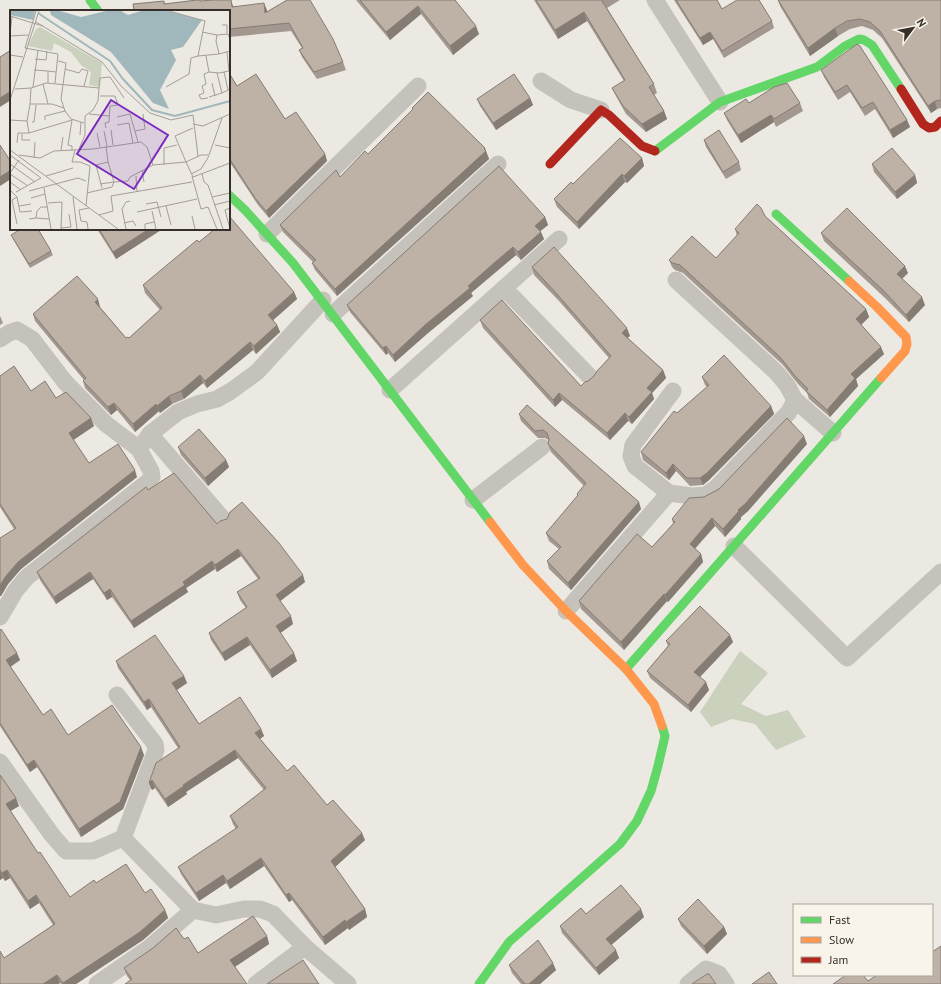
<svg xmlns="http://www.w3.org/2000/svg" width="941" height="984" font-family="'PT Sans',sans-serif">
  <rect width="100%" height="100%" fill="#ece9e2"/>
  <!-- green -->
  <polygon fill="#cad1bd" points="740,651 768,673 741,704 766,716 788,710 806,737 776,750 755,724 732,719 711,727 700,712"/>
  <g fill="none" stroke-linecap="round" stroke-linejoin="round">
    <!-- street -->
    <g stroke="#c5c1bb" stroke-width="17">
      <polyline points="655,0 720,102"/>
      <polyline points="541,81 571,100 601,110"/>
      <polyline points="267,234 418,86"/>
      <polyline points="504,288 590,377"/>
      <polyline points="333,314 498,164"/>
      <polyline points="0,339 9,333 17,330 32,339 65,382 106,424 139,449 150,434 178,412 197,404 217,399 231,391 257,372 323,300"/>
      <polyline points="390,390 559,239"/>
      <polyline points="795,400 833,433"/>
      <polyline points="150,434 223,519"/>
      <polyline points="669,493 635,466 631,456 633,445 673,391"/>
      <polyline points="473,500 542,447"/>
      <polyline points="734,546 847,658 941,572"/>
      <polyline points="566,611 669,493 692,496 706,495 716,488 789,412 795,400 787,385 776,372 676,280"/>
      <polyline points="0,617 16,590 27,577 149,481 152,477 151,471 139,449"/>
      <polyline points="117,695 155,744 156,750 123,838"/>
      <polyline points="0,762 52,835 66,851 93,851 123,838 193,910 216,915 244,909 260,909 273,914 305,947 348,984"/>
      <polyline points="97,984 149,948 193,910"/>
      <polyline points="256,984 305,947"/>
      <polyline points="688,984 706,969 719,974 726,984"/>
    </g>
    <!-- fast -->
    <g stroke="#63d668" stroke-width="9">
      <polyline points="90,0 98,11"/>
      <polyline points="655,151 720,102 817,67 845,46 859,39 864,40 872,45 901,89"/>
      <polyline points="229,195 245,210 293,263 490,522"/>
      <polyline points="776,214 849,281"/>
      <polyline points="626,669 881,378"/>
      <polyline points="479,984 509,942 620,844 637,821 651,791 658,766 665,736 662,726"/>
    </g>
    <!-- slow -->
    <g stroke="#ff974d" stroke-width="9">
      <polyline points="849,281 877,307 906,337 907,344 905,351 881,378"/>
      <polyline points="490,522 523,565 566,611 626,669 654,704 662,726"/>
    </g>
    <!-- jam -->
    <g stroke="#b3261e" stroke-width="9">
      <polyline points="901,89 923,124 929,128 935,127 941,121"/>
      <polyline points="550,164 601,110 609,115 642,146 655,151"/>
    </g>
  </g>
  <!-- wall -->
  <g fill="#a3988f">
    <polygon points="200,0 201,1 233,6 267,10 267,12 287,0 343,62 346,70 317,79 302,57 299,50 302,48 291,31 229,37 229,11 133,4 164,1 165,4"/>
    <polygon points="356,0 455,0 479,34 453,55 421,14 390,40"/>
    <polygon points="534,0 620,0 607,8 654,84 657,93 654,95 664,111 667,119 646,132 626,114 616,96 612,88 624,81 587,21 558,39"/>
    <polygon points="674,0 717,0 722,9 772,21 774,28 724,58 713,39 703,45"/>
    <polygon points="778,0 941,0 941,108 937,109 931,113 882,38 873,30 862,26 850,29 838,36 810,56 780,6"/>
    <polygon points="821,70 907,120 910,127 893,138 875,109 865,116 850,92 838,100 824,77"/>
    <polygon points="229,73 237,86 285,119 325,154 327,161 269,218 258,205 229,161"/>
    <polygon points="530,98 533,105 496,130 480,106 477,99"/>
    <polygon points="749,103 800,103 803,111 776,127 774,122 741,143 727,120 724,113"/>
    <polygon points="412,108 488,156 489,159 337,296 315,270 312,263 313,262 283,232 280,225 368,154 413,110"/>
    <polygon points="704,140 739,162 741,170 726,179 706,147"/>
    <polygon points="642,158 644,166 627,183 625,182 579,229 557,207 554,199 573,184"/>
    <polygon points="872,164 915,175 917,183 897,199 874,172"/>
    <polygon points="765,216 866,309 869,317 861,325 884,354 856,379 858,386 830,417 809,399 807,393 798,384 783,365 683,273 675,270 672,267 669,260 716,258 737,236 735,229"/>
    <polygon points="545,217 548,225 540,231 544,239 521,260 516,255 497,271 471,293 473,296 428,333 395,362 388,353 386,355 350,312 347,305"/>
    <polygon points="97,229 161,229 161,230 116,259"/>
    <polygon points="821,233 908,273 902,279 925,305 909,322 885,298 824,241"/>
    <polygon points="11,235 51,251 53,255 30,268 13,239"/>
    <polygon points="199,242 294,292 297,299 273,320 277,325 280,332 256,354 253,350 207,388 203,383 184,399 172,404 160,413 159,411 135,432 117,410 111,415 85,388 83,381 84,380 35,321 33,314 100,307 126,338 129,338 160,310 145,293 143,285"/>
    <polygon points="532,267 630,336 627,338 663,370 666,378 652,393 654,399 632,424 628,421 610,440 562,400 555,407 483,328 480,320 581,386 594,376 609,358 559,301 534,275"/>
    <polygon points="0,316 3,323 0,325"/>
    <polygon points="0,376 31,391 56,398 94,426 73,440 89,463 137,477 21,569 8,584 1,596 14,529 0,507"/>
    <polygon points="702,377 771,406 774,414 709,480 703,485 690,486 676,471 669,480 643,460 641,452 677,413 707,387 705,385"/>
    <polygon points="527,405 641,509 571,590 549,569 547,561 559,549 549,541 546,533 578,496 577,494 584,486 551,452 548,444 549,440 545,438 538,438 521,421 519,414"/>
    <polygon points="807,444 748,511 741,517 741,519 725,537 715,526 695,549 701,554 703,562 668,602 667,601 624,650 581,609 579,601 652,547 673,524 672,519 704,497"/>
    <polygon points="178,447 226,460 229,467 208,486 181,455"/>
    <polygon points="148,490 217,524 305,582 280,601 293,624 280,633 297,661 272,678 250,645 225,661 211,640 209,633 246,608 240,600 237,592 258,579 241,556 217,572 215,569 186,588 188,592 134,628 112,597 107,600 93,579 56,604 40,580 37,572"/>
    <polygon points="0,630 20,660 10,666 43,715 68,735 144,755 123,809 81,837 37,767 30,772 0,726"/>
    <polygon points="666,641 733,642 700,677 709,690 691,712 650,678 647,671 668,646"/>
    <polygon points="116,661 184,676 187,683 177,690 199,724 261,729 264,736 260,739 287,771 327,805 365,840 335,867 365,909 367,917 349,930 348,928 325,945 292,900 289,902 264,866 230,889 226,883 199,901 181,874 178,867 236,829 233,824 230,816 264,790 238,758 186,792 187,794 168,807 155,788 152,790 149,783 178,748 151,707 147,710 118,668"/>
    <polygon points="0,775 19,806 10,811 38,853 70,897 96,883 145,893 165,910 168,918 143,940 76,984 61,984 60,983 58,984 0,984 4,958 53,925 39,903 30,909 10,878 5,881 3,878 0,880"/>
    <polygon points="586,914 644,917 611,945 619,958 599,975 562,933 560,926"/>
    <polygon points="678,919 724,927 727,934 707,954 681,926"/>
    <polygon points="267,936 269,944 235,967 130,980 127,976 124,968 184,939 198,953"/>
    <polygon points="509,965 556,970 540,984 521,984 512,973"/>
  </g>
  <!-- shaded-wall -->
  <g fill="#857c74">
    <polygon points="231,0 233,6 234,14 232,7"/>
    <polygon points="264,3 267,10 268,20 265,13"/>
    <polygon points="418,6 421,14 390,40 386,32"/>
    <polygon points="584,12 587,21 558,39 555,30"/>
    <polygon points="476,26 479,34 453,55 450,46"/>
    <polygon points="835,28 838,36 810,56 808,48"/>
    <polygon points="710,32 713,39 703,45 700,38"/>
    <polygon points="11,91 11,100 0,107 0,98"/>
    <polygon points="530,98 533,105 496,130 493,123"/>
    <polygon points="935,101 937,109 931,113 928,106"/>
    <polygon points="664,111 667,119 646,132 642,124"/>
    <polygon points="771,115 774,122 741,143 738,135"/>
    <polygon points="907,120 910,127 893,138 890,130"/>
    <polygon points="485,148 489,159 337,296 335,289"/>
    <polygon points="325,154 327,161 269,218 266,211"/>
    <polygon points="642,158 644,166 627,183 624,176"/>
    <polygon points="11,170 11,179 0,186 0,177"/>
    <polygon points="622,174 625,182 579,229 577,222"/>
    <polygon points="915,175 917,183 897,199 895,192"/>
    <polygon points="545,217 548,225 538,233 535,226"/>
    <polygon points="149,229 161,229 161,230 116,259 113,252"/>
    <polygon points="541,232 544,239 521,260 518,252"/>
    <polygon points="513,247 516,255 471,293 473,296 428,333 395,362 393,355 468,286"/>
    <polygon points="905,266 908,273 899,281 897,274"/>
    <polygon points="294,292 297,299 271,322 268,315"/>
    <polygon points="922,297 925,305 909,322 906,315"/>
    <polygon points="98,299 100,307 98,309 95,302"/>
    <polygon points="866,309 869,317 859,327 856,319"/>
    <polygon points="277,325 280,332 256,354 254,346"/>
    <polygon points="627,328 630,336 625,340 622,333"/>
    <polygon points="250,342 253,350 207,388 205,381"/>
    <polygon points="386,346 388,353 386,355 383,348"/>
    <polygon points="881,347 884,354 856,379 858,386 830,417 827,410 851,374"/>
    <polygon points="663,370 666,378 652,393 654,399 632,424 629,417 647,388"/>
    <polygon points="200,375 203,383 184,399 181,391"/>
    <polygon points="559,393 562,400 555,407 553,400"/>
    <polygon points="169,396 172,404 160,413 157,406"/>
    <polygon points="114,403 117,410 111,415 108,407"/>
    <polygon points="156,404 159,411 135,432 133,424"/>
    <polygon points="771,406 774,414 709,480 703,485 700,478"/>
    <polygon points="625,413 628,421 610,440 607,433"/>
    <polygon points="91,418 94,426 72,441 69,433"/>
    <polygon points="804,436 807,444 748,511 741,517 741,519 725,537 723,529 738,510"/>
    <polygon points="226,460 229,467 208,486 205,478"/>
    <polygon points="673,464 676,471 669,480 666,473"/>
    <polygon points="135,470 137,477 21,569 8,584 1,596 0,596 0,585 6,576 18,562"/>
    <polygon points="639,502 641,509 571,590 568,583"/>
    <polygon points="712,518 715,526 692,551 690,544"/>
    <polygon points="238,549 241,556 217,572 215,565"/>
    <polygon points="701,554 703,562 668,602 665,595"/>
    <polygon points="212,561 215,569 186,588 188,592 134,628 131,621 183,582"/>
    <polygon points="90,572 93,579 56,604 54,597"/>
    <polygon points="303,575 305,582 279,602 276,595"/>
    <polygon points="110,589 112,597 107,600 104,593"/>
    <polygon points="664,594 667,601 624,650 621,642"/>
    <polygon points="291,616 293,624 279,634 276,626"/>
    <polygon points="730,635 733,642 697,680 694,672"/>
    <polygon points="247,637 250,645 225,661 222,653"/>
    <polygon points="17,653 20,660 9,668 6,660"/>
    <polygon points="294,653 297,661 272,678 270,670"/>
    <polygon points="184,676 187,683 175,691 172,683"/>
    <polygon points="706,682 709,690 691,712 688,705"/>
    <polygon points="149,699 151,707 147,710 144,702"/>
    <polygon points="261,729 264,736 258,740 255,733"/>
    <polygon points="141,747 144,755 123,809 81,837 79,829"/>
    <polygon points="235,750 238,758 186,792 187,794 168,807 165,799 183,785"/>
    <polygon points="34,760 37,767 30,772 27,765"/>
    <polygon points="152,780 155,788 152,790 149,783"/>
    <polygon points="16,798 19,806 9,812 6,804"/>
    <polygon points="362,833 365,840 334,868 331,861"/>
    <polygon points="261,858 264,866 230,889 227,881"/>
    <polygon points="0,870 3,878 0,880"/>
    <polygon points="7,870 10,878 5,881 2,873"/>
    <polygon points="223,875 226,883 199,901 196,893"/>
    <polygon points="289,893 292,900 289,902 286,895"/>
    <polygon points="36,895 39,903 30,909 28,901"/>
    <polygon points="365,909 367,917 349,930 346,922"/>
    <polygon points="641,909 644,917 609,947 606,939"/>
    <polygon points="165,910 168,918 143,940 76,984 63,984 63,983"/>
    <polygon points="345,920 348,928 325,945 323,937"/>
    <polygon points="724,927 727,934 707,954 704,946"/>
    <polygon points="267,936 269,944 233,968 230,960"/>
    <polygon points="616,950 619,958 599,975 596,968"/>
    <polygon points="553,963 556,970 540,984 529,984"/>
    <polygon points="57,975 60,983 58,984 43,984"/>
  </g>
  <!-- building -->
  <g fill="#beb1a6" stroke="#857c74">
    <polygon points="197,0 200,0 200,1 214,0 231,0 232,7 264,3 265,13 287,0 310,0 333,39 343,62 314,72 299,50 303,48 289,23 229,29 229,11 134,11 133,4 164,1 164,4"/>
    <polygon points="360,0 455,0 476,26 450,46 418,6 386,32"/>
    <polygon points="536,0 603,0 602,1 654,84 649,87 664,111 642,124 623,106 612,88 625,80 584,12 555,30"/>
    <polygon points="676,0 717,0 722,9 737,0 759,0 772,21 722,51 710,32 700,38"/>
    <polygon points="778,0 941,0 941,100 935,101 928,106 880,31 870,22 860,19 847,21 835,28 808,48"/>
    <polygon points="857,44 860,46 907,120 890,130 873,102 862,108 847,85 835,92 821,70"/>
    <polygon points="11,50 11,91 0,98 0,57"/>
    <polygon points="229,73 237,86 256,74 285,119 296,112 325,154 266,211 255,198 229,158"/>
    <polygon points="514,74 530,98 493,123 477,99"/>
    <polygon points="787,83 800,103 774,119 771,115 738,135 724,113 746,99 749,103 774,87"/>
    <polygon points="428,92 485,148 484,149 486,151 335,289 312,263 316,260 280,225 336,170 340,177 365,151 368,154 413,109 412,108"/>
    <polygon points="719,130 739,162 723,172 704,140"/>
    <polygon points="620,138 642,158 624,176 622,174 577,222 554,199 571,182 573,184"/>
    <polygon points="0,145 11,162 11,170 0,177"/>
    <polygon points="892,148 915,175 895,192 872,164"/>
    <polygon points="499,166 545,217 535,226 541,232 518,252 513,247 494,263 468,286 470,288 425,325 393,355 386,346 383,348 347,305"/>
    <polygon points="757,204 761,208 765,216 866,309 856,319 881,347 851,374 855,378 827,410 806,391 808,389 795,376 780,357 680,265 672,263 669,260 692,236 716,258 739,233 735,229"/>
    <polygon points="847,208 905,266 897,274 922,297 906,315 883,290 821,233"/>
    <polygon points="229,216 294,292 268,315 277,325 254,346 250,342 205,381 200,375 181,391 169,396 157,406 156,404 133,424 114,403 108,407 83,381 86,378 33,314 77,276 98,299 95,302 126,338 128,337 129,338 162,308 143,285 197,240 199,242 215,229 229,229"/>
    <polygon points="21,229 38,229 51,251 29,264 11,235"/>
    <polygon points="99,229 149,229 113,252"/>
    <polygon points="554,247 627,328 622,333 663,370 647,388 652,392 629,417 625,413 607,433 559,393 553,400 480,320 502,300 581,386 586,381 587,382 594,376 597,371 611,356 556,293 532,267"/>
    <polygon points="724,355 771,406 707,473 700,478 687,478 673,464 666,473 641,452 674,411 677,413 709,385 702,377"/>
    <polygon points="14,366 31,391 45,381 56,398 66,392 91,418 69,433 89,463 118,444 135,470 18,562 6,576 0,585 0,538 16,528 0,504 0,376"/>
    <polygon points="527,405 639,502 568,583 547,561 561,547 546,533 578,495 577,494 586,483 548,444 549,439 547,433 543,430 535,431 519,414"/>
    <polygon points="787,418 804,436 746,503 738,510 739,511 723,529 712,518 690,544 701,554 665,595 664,594 621,642 579,601 637,534 652,547 675,522 672,519 689,498 704,497 719,489"/>
    <polygon points="199,429 226,460 205,478 178,447"/>
    <polygon points="174,473 217,524 220,521 227,519 230,512 242,502 279,543 303,575 276,595 291,616 276,626 294,653 270,670 247,637 222,653 209,633 247,607 237,592 260,578 238,549 215,565 212,561 183,582 185,585 131,621 110,589 104,593 90,572 54,597 37,572 146,487 148,490"/>
    <polygon points="700,606 730,635 694,672 706,682 688,705 647,671 670,644 666,641"/>
    <polygon points="1,629 17,653 6,660 43,715 51,709 68,735 112,705 141,747 120,802 79,829 34,760 27,765 0,723 0,630"/>
    <polygon points="155,635 184,676 172,683 199,724 240,697 261,729 255,733 287,771 294,765 327,805 333,800 362,833 331,861 365,909 346,922 345,920 323,937 289,893 286,895 261,858 227,881 223,875 196,893 178,867 238,827 230,816 266,788 235,750 183,785 184,786 165,799 152,780 149,783 156,763 180,747 149,699 144,702 116,661"/>
    <polygon points="0,775 16,798 6,804 38,853 40,852 70,897 94,880 96,883 126,864 145,893 151,889 165,910 140,932 63,983 57,975 43,984 0,984 0,951 4,958 55,924 36,895 28,901 7,870 2,873 0,870"/>
    <polygon points="621,885 641,909 606,939 616,950 596,968 560,926 581,908 586,914"/>
    <polygon points="698,899 724,927 704,946 678,919"/>
    <polygon points="253,916 267,936 230,960 247,984 125,984 132,979 124,968 153,948 176,928 184,939 188,937 198,953"/>
    <polygon points="538,940 553,963 529,984 525,984 509,965"/>
    <polygon points="941,946 941,984 833,984 846,975 863,975 868,981 877,975 932,975 932,952"/>
    <polygon points="303,960 319,984 267,984"/>
    <polygon points="769,972 777,984 752,984"/>
    <polygon points="707,974 709,974 716,984 692,984"/>
  </g>
  <!-- overview -->
  <g transform="translate(10 10)">
    <rect width="220" height="220" fill="#ece9e2"/>
    <path d="M30 17 92 53 90 77 79 75 81 62 71 55 61 42 44 33 42 41 18 36 26 19Z" fill="#cad1bd"/>
    <path d="M0 1H25L23 10 0 5ZM40 1H50L71 7 96 1H111L118 5 131 1H157L192 10 173 37 161 40 166 50 150 80 159 99 143 93 101 42 41 5Z" fill="#a0b7bc"/>
    <path fill="none" stroke="#a0b7bc" stroke-width="2" d="M28 3 100 51 113 69 142 100 165 106 220 91"/>
    <path fill="none" stroke="#a39f98" stroke-width="1" d="M26 1 15 38 48 44 45 73M159 1 195 11 188 46 209 44 220 41M0 6 33 16M26 12 92 52 111 76 140 103 161 110 183 105 188 146M212 15H217V24M192 22 207 25 218 24 220 29M0 23 2 7M207 25 206 31 209 44M0 26 18 25M0 45 13 47M196 46 199 62 209 63 219 61 217 42M25 49 36 50 37 41M48 51 56 53 51 89 55 101 61 109 74 113M55 59 69 63 72 59 78 61 74 76M24 60 38 61M214 62 218 80M207 63 212 83 220 79M38 73V61L46 62M202 73 205 86M33 74 38 94M23 77 28 40M156 77 179 64 181 48 188 46M21 78 20 94H42L54 98M89 78 90 68 100 67 114 88M5 79 21 78 36 73 89 78 88 91 83 100 75 106V125L69 139M90 86H105L108 95 100 96 99 112 95 113 96 118M199 87 212 83M198 88 191 89 189 85 194 83 192 76 196 74 194 64 199 62M0 90 29 1M79 104 99 106M107 107 120 104 128 132M0 110 17 111 19 123 62 110 58 135 62 136V140M35 110V106L55 101M17 111 20 94M22 112H24L26 95M183 114 193 116 220 104M107 115 119 113 123 133M183 118 165 126 176 152 191 145H199L212 108M101 120 103 135M94 121 97 136M125 121 135 119 133 104M87 123 90 137M12 124V130H20M70 125 71 112M7 133 8 123H19M205 135 220 138M0 140 108 219M51 140 53 127M65 140 62 152H70L80 156 76 196M0 145 31 168 6 182M9 145 30 148 44 141 83 139 131 132 137 137 143 155 176 152 183 167 220 153M24 148 25 132M0 154 25 172M154 155V138L167 135M132 160 134 172M0 163 9 150M0 164 18 176M181 164 191 159 199 146M192 164 194 172 198 175 213 219M36 166 63 158M126 166 127 182M182 166 191 199 198 197 207 219M0 172 11 180M90 174 104 172 98 152M34 178 41 219M92 178 86 155 98 152 96 136M0 180 7 187 2 190 7 214M19 181 68 168 76 171M77 183 102 177 104 172 118 171 120 167 143 155M7 187 10 202 22 201M63 187 67 219M202 187 220 183M21 188 35 184M38 193 52 192 51 219M136 194 147 192 151 207M204 195 220 191M9 196 21 194M156 196 161 215M142 201 146 219M127 202 187 189M89 205 103 201 101 186 182 172M182 206 185 219M26 208 39 209M19 209 26 208 27 201 31 197H38M114 213 123 211 126 216M51 218 61 217 59 204M78 219 77 212 71 211 69 200 79 198M116 219 112 199 116 192 120 191M135 219V214L144 212M220 219 215 200 220 198"/>
    <path fill="#7b2cbf" fill-opacity="0.15" stroke="#7b2cbf" stroke-width="2" d="M101 90 158 125 124 179 67 144Z"/>
    <rect width="220" height="220" fill="none" stroke="#362f29" stroke-width="2"/>
  </g>
  <!-- legend -->
  <rect x="793" y="904" width="140" height="72" fill="#f8f4ea" stroke="#aaa59d"/>
  <rect x="801" y="917" width="20" height="6" fill="#63d668" stroke="#aaa59d"/>
  <text x="829" y="924" font-size="12" fill="#362f29">Fast</text>
  <rect x="801" y="937" width="20" height="6" fill="#ff974d" stroke="#aaa59d"/>
  <text x="829" y="944" font-size="12" fill="#362f29">Slow</text>
  <rect x="801" y="957" width="20" height="6" fill="#b3261e" stroke="#aaa59d"/>
  <text x="829" y="964" font-size="12" fill="#362f29">Jam</text>
  <!-- north arrow -->
  <g transform="translate(913 28) rotate(58)" stroke="#f8f4ea" stroke-width="3" paint-order="stroke">
  <path d="M0-3L7 15L0 10L-7 15Z" fill="#362f29"/>
  <text y="-6" font-size="11" font-weight="bold" text-anchor="middle" fill="#362f29">N</text>
  </g>
</svg>
